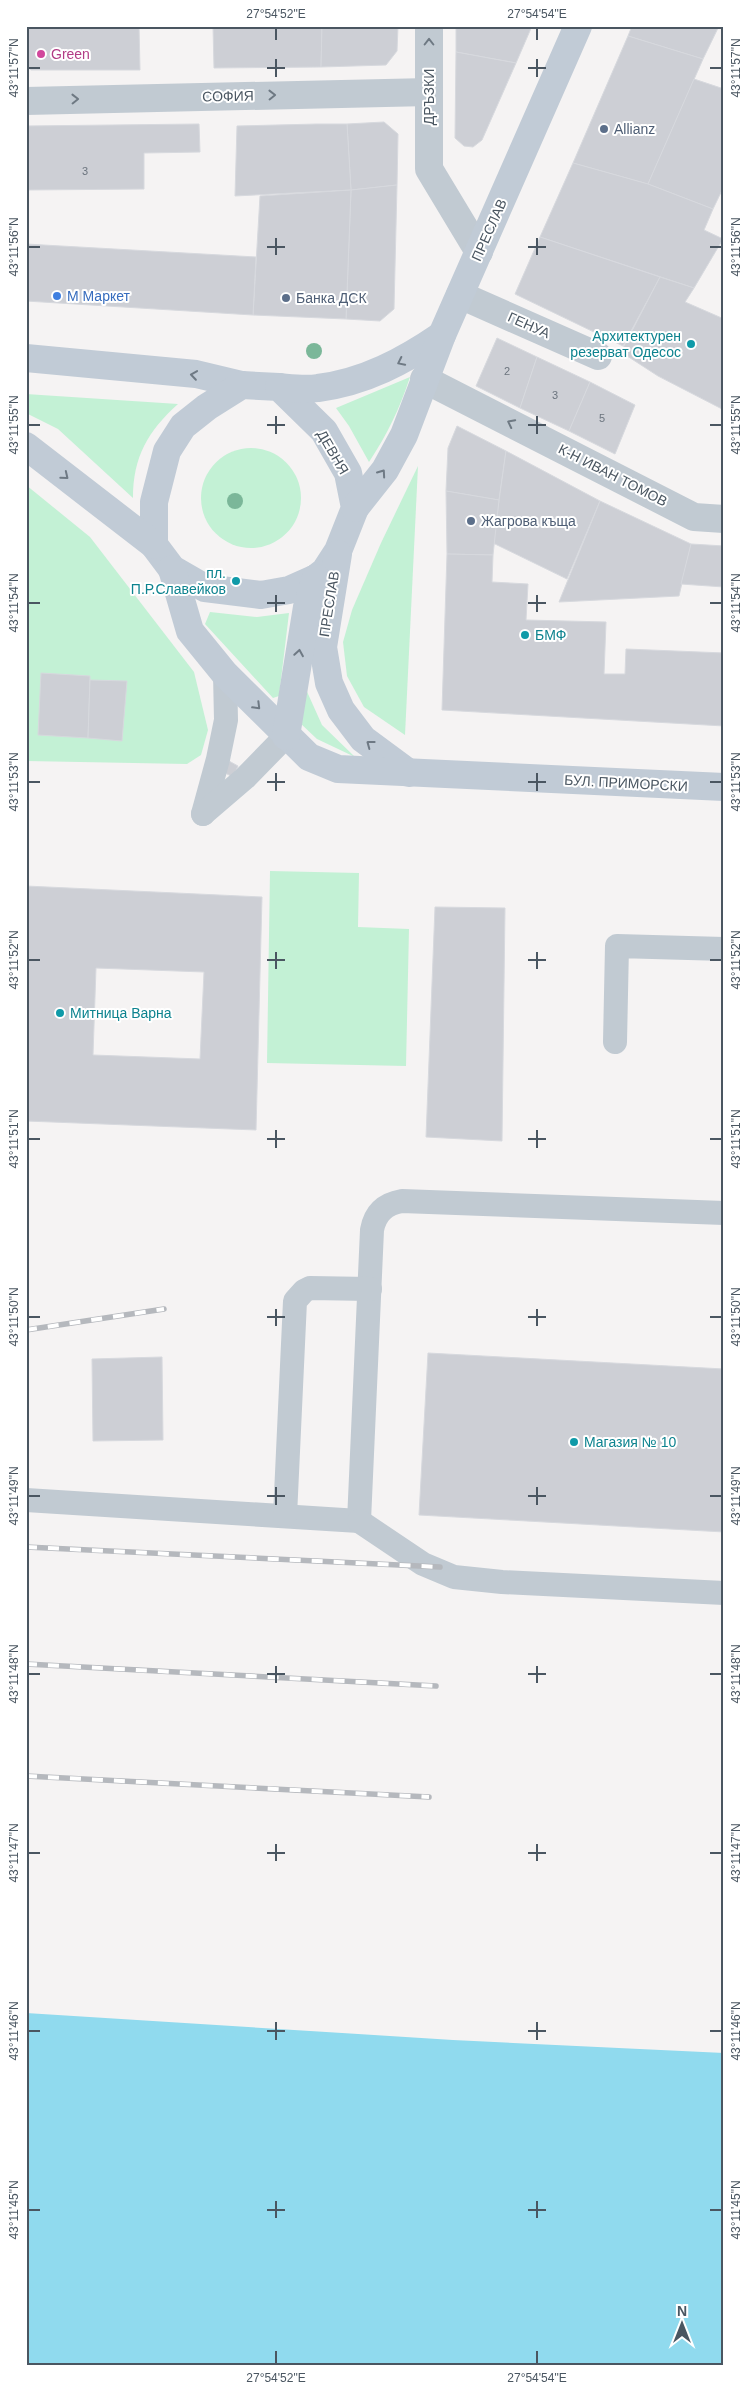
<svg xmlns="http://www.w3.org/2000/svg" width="750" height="2391" font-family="Helvetica,sans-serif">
  <rect width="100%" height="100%" fill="#f5f3f3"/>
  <!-- green -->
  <g fill="#c3f1d5">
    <path d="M410 377C400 408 387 435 369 462L349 426 336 408Z"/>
    <path d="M26 394 178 404C148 431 133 457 133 498L58 429 26 413Z"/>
    <circle cx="251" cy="498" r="50"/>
    <polygon points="418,466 405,735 364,707 347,676 343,642 352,610 381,543"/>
    <polygon points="26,485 90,537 194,672 208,730 201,755 187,764 26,761"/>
    <polygon points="210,612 257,617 289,613 279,696 273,698 205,624"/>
    <polygon points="304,685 322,725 355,757 317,739 299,722"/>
    <polygon points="270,871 359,873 358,927 409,929 406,1066 267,1063"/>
  </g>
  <!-- water -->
  <polygon fill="#90daee" points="26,2013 453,2040 724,2053 724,2365 26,2365"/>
  <!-- building -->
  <g fill="#cdcfd5" stroke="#d7d9de" fill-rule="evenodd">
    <polygon points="26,26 139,26 140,70 31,70 26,66"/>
    <polygon points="213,26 322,26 321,67 214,68"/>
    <polygon points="322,26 398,26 397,51 386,65 321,67"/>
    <polygon points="456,26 532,26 516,63 456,52"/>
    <polygon points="632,26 719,26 703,59 628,36"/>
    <polygon points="628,36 703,59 648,184 573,163"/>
    <polygon points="456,52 516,63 482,140 473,147 464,146 455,138"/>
    <polygon points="694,79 724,89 724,186 713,209 648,184"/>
    <polygon points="384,122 398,134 397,185 351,190 347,124"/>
    <polygon points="199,124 200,152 144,153 144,189 26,190 26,126"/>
    <polygon points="317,124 347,124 351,190 235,196 237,126"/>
    <polygon points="573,163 648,184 713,209 704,230 723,239 694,288 540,237"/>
    <polygon points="397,185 394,309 380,321 346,319 351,190"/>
    <polygon points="351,190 346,319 253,315 260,196"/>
    <polygon points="540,237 660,277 623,346 515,294"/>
    <polygon points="26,244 256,257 253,315 26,301"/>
    <polygon points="660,277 694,288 685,302 724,319 724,410 658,376 621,352"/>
    <polygon points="497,338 537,357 520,408 476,386"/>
    <polygon points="537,357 590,382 569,431 520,408"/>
    <polygon points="590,382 635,405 615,454 569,431"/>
    <polygon points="457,426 506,451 499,500 446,491 448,448"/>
    <polygon points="506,451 600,501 567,579 493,543"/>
    <polygon points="446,491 499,500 493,555 447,554"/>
    <polygon points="600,501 691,544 679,596 559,602"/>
    <polygon points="691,544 724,546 724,587 681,584"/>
    <polygon points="447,554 493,555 492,582 528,584 526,620 606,622 604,674 625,674 626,649 724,653 724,726 442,710"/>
    <polygon points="41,673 90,676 88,738 38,735"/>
    <polygon points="90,680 127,681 122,741 88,738"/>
    <polygon points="229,761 238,766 233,777 223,772"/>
    <path d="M26 886 262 897 256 1130 26 1121ZM96 968 204 972 200 1059 93 1055Z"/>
    <polygon points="435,907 505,908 502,1141 426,1137"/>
    <polygon points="428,1353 724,1369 724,1532 419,1515"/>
    <polygon points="162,1357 163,1440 93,1441 92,1359"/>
  </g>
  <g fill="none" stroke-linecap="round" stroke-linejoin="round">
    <!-- lane -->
    <g stroke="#c1cad2" stroke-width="24">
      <polyline points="203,814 218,759 226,720 225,674"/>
      <polyline points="203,814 245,778 286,736"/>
      <polyline points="615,1042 617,946 724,949"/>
      <path d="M26 1500 359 1521 372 1230C375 1213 385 1204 402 1201L724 1213"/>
      <polyline points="285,1516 295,1301 304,1291 310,1288 370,1289"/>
      <polyline points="359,1521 423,1564 454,1577 502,1582 724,1593"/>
    </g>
    <!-- street -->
    <g stroke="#c1cad2" stroke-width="28">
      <polyline points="429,26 429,169 479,252"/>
      <polyline points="26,101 429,92"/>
      <polyline points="460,295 598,356"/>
      <polyline points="424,379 694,517 724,519"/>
    </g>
    <!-- secondary -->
    <g stroke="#c1cbd6" stroke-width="28">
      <polyline points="26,358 196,374 242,385"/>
      <polygon points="242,385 279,387 324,431 348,473 355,508 338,551 325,571 316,578 289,590 261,595 205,588 172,569 154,545 154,502 167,451 183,426 207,407"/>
      <path d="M279 387C291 388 305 390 318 388 365 382 404 361 442 335"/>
      <polyline points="26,446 154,545"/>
      <polyline points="355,508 385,470 404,435 442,335 578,26"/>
      <polyline points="338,554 323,647 329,683 341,710 363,739 409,773"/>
      <polyline points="172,569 190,631 225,674 309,757 338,769 724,787"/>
      <polyline points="286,736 307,607 316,578"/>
    </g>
    <!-- rail casing -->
    <g stroke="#b5b8bd" stroke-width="5.5">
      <g id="rail">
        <polyline points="26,1330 164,1309"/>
        <polyline points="26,1547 440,1567"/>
        <polyline points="26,1664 436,1686"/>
        <polyline points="26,1776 429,1797"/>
      </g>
    </g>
    <!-- rail -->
    <use href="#rail" stroke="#fff" stroke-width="4" stroke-dasharray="11" stroke-linecap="butt"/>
  </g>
  <!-- trees -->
  <g fill="#7bb799">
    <circle cx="314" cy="351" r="8"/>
    <circle cx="235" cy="501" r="8"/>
  </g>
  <!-- one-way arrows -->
  <defs><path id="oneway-chevron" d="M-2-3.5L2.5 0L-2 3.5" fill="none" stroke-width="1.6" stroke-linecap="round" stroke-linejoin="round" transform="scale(1.25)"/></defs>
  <g stroke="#6e7983">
    <use href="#oneway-chevron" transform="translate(429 42) rotate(-90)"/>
    <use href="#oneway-chevron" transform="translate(272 95) rotate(-1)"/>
    <use href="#oneway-chevron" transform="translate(75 99) rotate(-1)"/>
    <use href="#oneway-chevron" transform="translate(511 423) rotate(-153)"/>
  </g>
  <g stroke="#6e7984">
    <use href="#oneway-chevron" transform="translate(401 362) rotate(154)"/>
    <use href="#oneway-chevron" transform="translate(194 375) rotate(-172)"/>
    <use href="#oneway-chevron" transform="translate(382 473) rotate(-55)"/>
    <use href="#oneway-chevron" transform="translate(65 476) rotate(39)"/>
    <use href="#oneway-chevron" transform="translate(299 653) rotate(-81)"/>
    <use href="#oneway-chevron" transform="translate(257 706) rotate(45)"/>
    <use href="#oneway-chevron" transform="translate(370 744) rotate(-143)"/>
  </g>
  <!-- ticks -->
  <path fill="none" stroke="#4a5661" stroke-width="2" d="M276 28V40M537 28V40M276 59V77M537 59V77M28 68H40M267 68H285M528 68H546M710 68H722M276 238V255M537 238V255M28 247H40M267 247H285M528 247H546M710 247H722M276 416V434M537 416V434M28 425H40M267 425H285M528 425H546M710 425H722M276 595V612M537 595V612M28 603H40M267 603H285M528 603H546M710 603H722M276 773V791M537 773V791M28 782H40M267 782H285M528 782H546M710 782H722M276 952V969M537 952V969M28 960H40M267 960H285M528 960H546M710 960H722M276 1130V1148M537 1130V1148M28 1139H40M267 1139H285M528 1139H546M710 1139H722M276 1309V1326M537 1309V1326M28 1317H40M267 1317H285M528 1317H546M710 1317H722M276 1487V1505M537 1487V1505M28 1496H40M267 1496H285M528 1496H546M710 1496H722M276 1666V1683M537 1666V1683M28 1674H40M267 1674H285M528 1674H546M710 1674H722M276 1844V1861M537 1844V1861M28 1853H40M267 1853H285M528 1853H546M710 1853H722M276 2022V2040M537 2022V2040M28 2031H40M267 2031H285M528 2031H546M710 2031H722M276 2201V2218M537 2201V2218M28 2210H40M267 2210H285M528 2210H546M710 2210H722M276 2351V2364M537 2351V2364"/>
  <!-- markers -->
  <circle fill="#d1479c" stroke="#fff" stroke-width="2" cx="41" cy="54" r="5"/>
  <g fill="#5c6f8a" stroke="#fff" stroke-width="2">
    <circle cx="604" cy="129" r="5"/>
    <circle cx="286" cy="298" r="5"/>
    <circle cx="471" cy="521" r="5"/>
  </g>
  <circle fill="#3f7fe0" stroke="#fff" stroke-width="2" cx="57" cy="296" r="5"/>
  <g fill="#0f9aa8" stroke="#fff" stroke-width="2">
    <circle cx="691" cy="344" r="5"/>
    <circle cx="236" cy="581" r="5"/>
    <circle cx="525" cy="635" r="5"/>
    <circle cx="60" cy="1013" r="5"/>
    <circle cx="574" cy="1442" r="5"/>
  </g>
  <g text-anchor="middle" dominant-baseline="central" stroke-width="4" stroke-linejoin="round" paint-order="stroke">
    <!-- number labels -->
    <g font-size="11" fill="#6b747e">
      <text x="85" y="171">3</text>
      <text x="507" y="371">2</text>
      <text x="555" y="395">3</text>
      <text x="602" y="418">5</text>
    </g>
    <!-- hotel labels -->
    <g font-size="14" fill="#b23c85" stroke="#fff" text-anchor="start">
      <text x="51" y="54">Green</text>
    </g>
    <!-- street labels -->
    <g font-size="14" fill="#4a5661" stroke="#fff">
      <text transform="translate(228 96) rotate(-1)">СОФИЯ</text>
      <text transform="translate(429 97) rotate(-90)">ДРЪЗКИ</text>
      <text transform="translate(489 230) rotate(-66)">ПРЕСЛАВ</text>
      <text transform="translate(529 325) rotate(24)">ГЕНУА</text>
      <text transform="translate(333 452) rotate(60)">ДЕВНЯ</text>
      <text transform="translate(613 475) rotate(27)">К-Н ИВАН ТОМОВ</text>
      <text transform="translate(329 604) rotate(-81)">ПРЕСЛАВ</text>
      <text transform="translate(626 783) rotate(3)">БУЛ. ПРИМОРСКИ</text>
    </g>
    <!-- service labels -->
    <g font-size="14" fill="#4e5e75" stroke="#fff" text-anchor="start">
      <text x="614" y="129">Allianz</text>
      <text x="296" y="298">Банка ДСК</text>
      <text x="481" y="521">Жагрова къща</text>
    </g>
    <!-- shop labels -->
    <g font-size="14" fill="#366cbe" stroke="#fff" text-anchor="start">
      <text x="67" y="296">М Маркет</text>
    </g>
    <!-- culture labels -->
    <g font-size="14" fill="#0d838f" stroke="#fff" text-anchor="start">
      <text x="681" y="336" text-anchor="end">Архитектурен<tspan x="681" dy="16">резерват Одесос</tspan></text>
      <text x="226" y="573" text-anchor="end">пл.<tspan x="226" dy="16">П.Р.Славeйков</tspan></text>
      <text x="535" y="635">БМФ</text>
      <text x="70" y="1013">Митница Варна</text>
      <text x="584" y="1442">Магазия № 10</text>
    </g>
  </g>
  <!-- border -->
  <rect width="750" height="2391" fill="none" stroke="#ffffff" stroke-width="55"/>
  <!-- north arrow -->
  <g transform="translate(682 2324)" stroke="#ffffff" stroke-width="4" paint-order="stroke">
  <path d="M0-4L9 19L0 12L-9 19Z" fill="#4a5661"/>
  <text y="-8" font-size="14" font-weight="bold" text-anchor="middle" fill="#4a5661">N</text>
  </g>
  <rect x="28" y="28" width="694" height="2336" fill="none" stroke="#4a5661" stroke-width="2"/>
  <g font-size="12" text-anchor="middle" fill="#4a5661">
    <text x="276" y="18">27°54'52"E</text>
    <text x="537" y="18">27°54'54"E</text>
    <text transform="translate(14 68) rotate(-90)" y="4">43°11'57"N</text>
    <text transform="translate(736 68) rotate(-90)" y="4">43°11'57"N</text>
    <text transform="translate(14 247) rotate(-90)" y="4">43°11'56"N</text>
    <text transform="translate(736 247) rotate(-90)" y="4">43°11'56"N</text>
    <text transform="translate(14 425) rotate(-90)" y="4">43°11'55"N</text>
    <text transform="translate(736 425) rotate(-90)" y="4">43°11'55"N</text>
    <text transform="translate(14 603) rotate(-90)" y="4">43°11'54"N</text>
    <text transform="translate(736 603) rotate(-90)" y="4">43°11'54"N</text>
    <text transform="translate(14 782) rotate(-90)" y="4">43°11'53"N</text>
    <text transform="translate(736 782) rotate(-90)" y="4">43°11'53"N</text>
    <text transform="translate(14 960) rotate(-90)" y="4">43°11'52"N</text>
    <text transform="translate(736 960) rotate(-90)" y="4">43°11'52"N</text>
    <text transform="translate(14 1139) rotate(-90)" y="4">43°11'51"N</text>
    <text transform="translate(736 1139) rotate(-90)" y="4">43°11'51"N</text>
    <text transform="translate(14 1317) rotate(-90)" y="4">43°11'50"N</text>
    <text transform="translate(736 1317) rotate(-90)" y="4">43°11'50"N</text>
    <text transform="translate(14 1496) rotate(-90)" y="4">43°11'49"N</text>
    <text transform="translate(736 1496) rotate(-90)" y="4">43°11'49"N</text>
    <text transform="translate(14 1674) rotate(-90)" y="4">43°11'48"N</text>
    <text transform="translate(736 1674) rotate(-90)" y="4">43°11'48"N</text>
    <text transform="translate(14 1853) rotate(-90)" y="4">43°11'47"N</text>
    <text transform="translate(736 1853) rotate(-90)" y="4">43°11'47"N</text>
    <text transform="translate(14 2031) rotate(-90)" y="4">43°11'46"N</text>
    <text transform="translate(736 2031) rotate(-90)" y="4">43°11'46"N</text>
    <text transform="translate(14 2210) rotate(-90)" y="4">43°11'45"N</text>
    <text transform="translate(736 2210) rotate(-90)" y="4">43°11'45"N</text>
    <text x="276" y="2382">27°54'52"E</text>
    <text x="537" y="2382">27°54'54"E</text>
  </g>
</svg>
